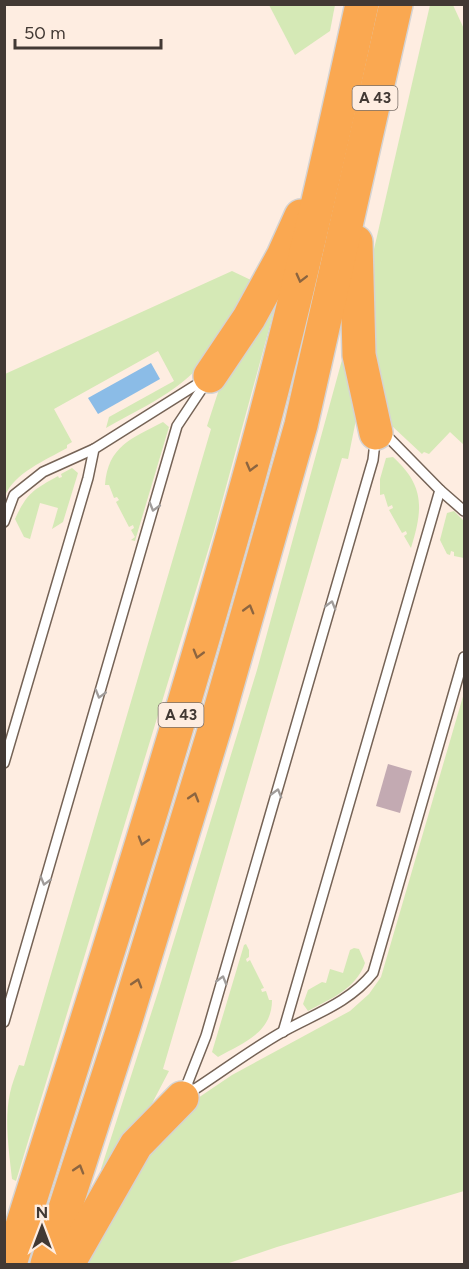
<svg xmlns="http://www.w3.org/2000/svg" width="469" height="1269" font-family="Figtree,sans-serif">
  <rect width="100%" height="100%" fill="#feede1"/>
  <!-- green -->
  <g fill="#d5e9b6">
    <polygon points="269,5 335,5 330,31 295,55"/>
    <polygon points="430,5 453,5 464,29 464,445 450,432 429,454 424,452 422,454 392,426 381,404 366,284"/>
    <path d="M232 271 253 281C238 306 225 333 208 356 183 390 141 408 106 428L109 417 174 381 158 351 54 409 72 442 67 445V448C46 460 14 473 5 496V374Z"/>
    <path d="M278 296 214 531 16 1181 12 1179C9 1151 4 1120 10 1093 12 1083 16 1074 19 1065L24 1066 211 429 207 426 225 371Z"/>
    <polygon points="345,349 356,402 356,420 348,459 342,458 163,1069 169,1071 145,1117 106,1171 101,1169 159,989 257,670"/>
    <path d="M163 422 169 427 135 541 131 540 135 537 131 530 134 528 133 525 129 527 116 502 119 500 117 497 114 498 109 485H105C108 446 131 439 163 422Z"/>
    <path d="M393 457C425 486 423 509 411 548L404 536 407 534 406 531 402 533 389 510 393 508 392 505 388 507 384 494 380 495V479L386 458Z"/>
    <path d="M72 468 78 473 63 522 52 529 58 508 40 503 30 539 24 537 15 519C27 493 33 490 58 476L59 478 62 477 61 474Z"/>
    <polygon points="454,511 464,521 464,558 454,556 454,552 451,551 450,555 447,554 440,540 447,513"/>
    <polygon points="464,693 464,1191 277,1247 226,1264 85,1264 131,1172 195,1100 232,1075 350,1011 369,994 381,977"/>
    <path d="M246 944 249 950V957L246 959 247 962 250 960 264 988 261 989 262 992 266 991 269 1000H272C272 1033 243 1043 218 1057L212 1052 244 945Z"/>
    <path d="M354 948 359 949 365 963C356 989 330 999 308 1011L303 1004 308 990 322 982 326 983 330 969 343 973 350 950Z"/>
  </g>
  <!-- water -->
  <polygon fill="#8bbce7" points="151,363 160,379 98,414 88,398"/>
  <!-- building -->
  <polygon fill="#c3aab2" points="388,764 412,771 400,813 376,806"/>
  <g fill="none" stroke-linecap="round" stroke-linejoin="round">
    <!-- service casing -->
    <g stroke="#756356" stroke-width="12">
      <g id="service">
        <polyline points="440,490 464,511"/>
        <polyline points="4,522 14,495 43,472 94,449"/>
        <polyline points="4,763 88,478 94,449 207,378"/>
        <polyline points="4,1022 177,426 207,381"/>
        <polyline points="184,1092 206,1036 366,484 373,460 376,433 390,439 440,490 283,1032"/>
        <path d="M186 1095C219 1074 250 1050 284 1031 315 1014 350 1002 373 973L464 657"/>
      </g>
    </g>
    <!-- motorway casing -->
    <g stroke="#d5d3d2" stroke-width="36">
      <g id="motorway">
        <polyline points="356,242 359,355 376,433"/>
        <polyline points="210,376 249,318 283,256 301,216"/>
        <path d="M10 1264C89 1013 169 763 240 509 287 343 325 174 362 4"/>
        <polyline points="47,1264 125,1023 217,721 301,425 396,4"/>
        <polyline points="68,1264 136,1145 182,1098"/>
      </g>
    </g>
    <!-- service -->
    <use href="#service" stroke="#fff" stroke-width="9"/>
    <!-- motorway -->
    <use href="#motorway" stroke="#faa851" stroke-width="33"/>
  </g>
  <!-- one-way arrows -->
  <defs><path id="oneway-chevron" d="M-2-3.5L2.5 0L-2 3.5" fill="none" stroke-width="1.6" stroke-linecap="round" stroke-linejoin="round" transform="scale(1.5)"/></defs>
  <g stroke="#8c6540">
    <use href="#oneway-chevron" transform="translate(301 278) rotate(104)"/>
    <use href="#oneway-chevron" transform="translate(251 467) rotate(105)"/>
    <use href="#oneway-chevron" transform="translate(249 609) rotate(-74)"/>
    <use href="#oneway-chevron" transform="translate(198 654) rotate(106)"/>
    <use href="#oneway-chevron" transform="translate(194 797) rotate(-73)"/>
    <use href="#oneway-chevron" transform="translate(143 841) rotate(107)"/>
    <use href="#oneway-chevron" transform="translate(137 983) rotate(-73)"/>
    <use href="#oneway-chevron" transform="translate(79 1169) rotate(-73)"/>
  </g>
  <g stroke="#a09c9a">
    <use href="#oneway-chevron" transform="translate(154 507) rotate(106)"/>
    <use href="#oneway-chevron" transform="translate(331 605) rotate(-74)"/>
    <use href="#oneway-chevron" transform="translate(100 694) rotate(106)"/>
    <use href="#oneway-chevron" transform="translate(277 793) rotate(-74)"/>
    <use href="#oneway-chevron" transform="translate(45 881) rotate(106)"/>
    <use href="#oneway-chevron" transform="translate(222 980) rotate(-74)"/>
  </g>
  <g text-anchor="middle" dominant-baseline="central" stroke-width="5" stroke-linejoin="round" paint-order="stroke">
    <!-- shield labels -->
    <g fill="#feede1" stroke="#7a6f68" stroke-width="1.5">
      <rect x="352.5" y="86" width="45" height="24" rx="4.5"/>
      <rect x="158.5" y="703" width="45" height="24" rx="4.5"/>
    </g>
    <g font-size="15" font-weight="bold" fill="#423934">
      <text x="375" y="98">A 43</text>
      <text x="181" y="715">A 43</text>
    </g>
  </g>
  <!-- border -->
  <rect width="469" height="1269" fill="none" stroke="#423934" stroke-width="12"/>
  <!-- north arrow -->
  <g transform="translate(42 1227)" stroke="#feede1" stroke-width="4.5" paint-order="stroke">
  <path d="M0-4.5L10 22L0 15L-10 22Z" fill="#423934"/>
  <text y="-9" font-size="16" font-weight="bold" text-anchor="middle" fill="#423934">N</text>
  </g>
  <!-- scale -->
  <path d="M15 39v9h146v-9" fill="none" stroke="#423934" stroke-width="3"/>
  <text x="24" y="39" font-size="18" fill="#423934" stroke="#feede1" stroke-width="4.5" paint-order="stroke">50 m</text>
</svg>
